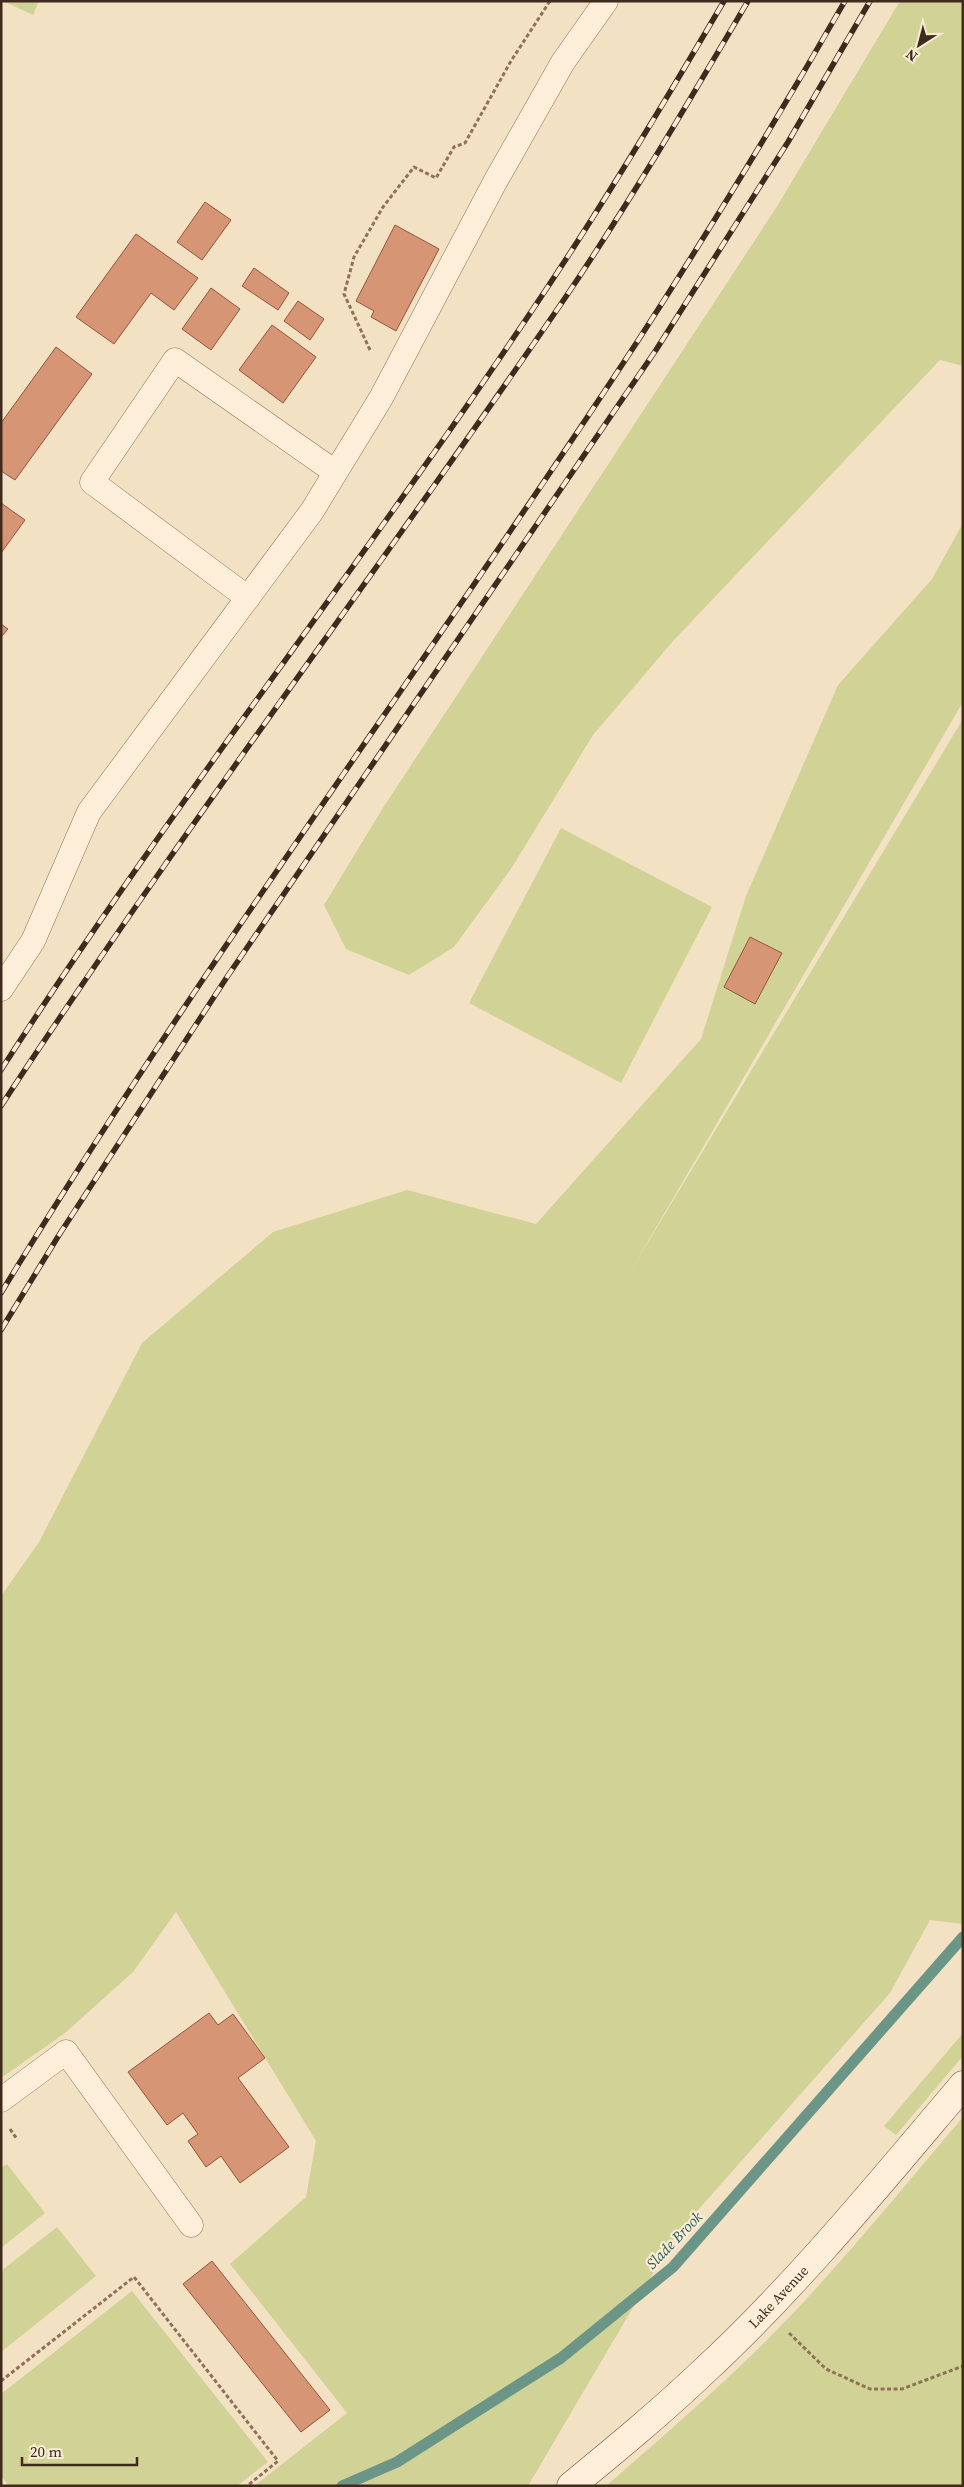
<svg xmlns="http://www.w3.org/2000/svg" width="964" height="2487" font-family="'Source Serif 4',serif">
  <rect width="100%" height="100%" fill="#f3e1c3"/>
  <!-- green -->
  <g fill="#d1d396">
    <polygon points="3,1 39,1 33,15"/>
    <polygon points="900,1 963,1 963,366 940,360 674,640 593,735 511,869 454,947 409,975 346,949 324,905 381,811 776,208"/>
    <polygon points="963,523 963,702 630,1272 963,719 963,1924 930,1920 890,1993 675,2236 528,2486 254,2486 347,2413 230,2264 306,2197 316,2141 176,1912 133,1972 65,2033 1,2078 1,1596 39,1542 142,1343 273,1232 407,1190 536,1224 701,1039 746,896 838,685 932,579"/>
    <polygon points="561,828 712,907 621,1083 469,1003"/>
    <polygon points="963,2033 963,2056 896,2135 884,2126"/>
    <path d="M963 2117V2486H606C662 2437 718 2389 771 2336 839 2267 900 2191 963 2117Z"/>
    <polygon points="7,2164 45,2213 1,2248 1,2168"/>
    <polygon points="57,2227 96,2276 1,2352 1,2271"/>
    <polygon points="132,2291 268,2462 237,2486 9,2486 1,2476 1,2394"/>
  </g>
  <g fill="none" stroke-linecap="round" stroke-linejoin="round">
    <!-- stream -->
    <polyline stroke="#6b9687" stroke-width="11" points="342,2486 397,2462 561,2358 673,2267 963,1937"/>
  </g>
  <!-- building -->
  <g fill="#d69575" stroke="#93553a">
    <polygon points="205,202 231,220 202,260 177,242"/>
    <polygon points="395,225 439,249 396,331 371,317 374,311 356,301"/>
    <polygon points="136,234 198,278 174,310 151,293 114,344 76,317"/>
    <polygon points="254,268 289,293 278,310 242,286"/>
    <polygon points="211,288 240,309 211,350 182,329"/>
    <polygon points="298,301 324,319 310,340 284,321"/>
    <polygon points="272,325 316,357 283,403 239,370"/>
    <polygon points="56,347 92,374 15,480 1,471 1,423"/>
    <polygon points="1,503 25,520 1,553"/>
    <polygon points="1,624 8,629 1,637"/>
    <polygon points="750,937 782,953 755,1004 724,987"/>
    <polygon points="209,2013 218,2025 233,2014 265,2058 238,2078 289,2147 240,2183 221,2156 206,2167 188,2141 198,2134 183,2113 167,2125 128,2072"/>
    <polygon points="212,2261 330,2410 301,2432 183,2284"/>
  </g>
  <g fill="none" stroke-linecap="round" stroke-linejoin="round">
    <!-- lane casing -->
    <g stroke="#907157" stroke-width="25">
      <g id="lane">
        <polyline points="248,598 92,482 175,360 335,472"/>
        <polyline points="1,989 33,941 89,812 312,511 381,398 495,182 563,62 606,1"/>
        <polyline points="1,2100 66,2052 191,2225"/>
      </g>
    </g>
    <!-- secondary casing -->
    <g stroke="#72513a" stroke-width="29">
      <g id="secondary">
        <path id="s1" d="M571 2486C616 2449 661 2412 703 2372 798 2284 880 2183 963 2085"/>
      </g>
    </g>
    <!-- path -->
    <g stroke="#907157" stroke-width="3" stroke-dasharray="4 2.5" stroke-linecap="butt">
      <polyline points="370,350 344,294 354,257 383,207 414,167 436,178 454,147 465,143 511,61 550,1"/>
      <polyline points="10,2129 17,2139"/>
      <polyline points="789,2333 826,2369 870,2389 902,2389 963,2366"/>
      <polyline points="1,2381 134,2277 278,2461 247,2486"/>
    </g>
    <!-- lane -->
    <use href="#lane" stroke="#fceed8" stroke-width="24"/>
    <!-- secondary -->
    <use href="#secondary" stroke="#fceed8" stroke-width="28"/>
    <!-- rail casing -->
    <g stroke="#3f2a1d" stroke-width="5.5">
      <g id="rail">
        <path d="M1 1070C173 802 371 553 547 288 609 195 667 98 724 1"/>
        <path d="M1 1106C181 831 380 569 565 298 630 202 689 101 748 1"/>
        <path d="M1 1293C200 966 430 659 639 339 711 228 779 116 845 1"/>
        <polyline points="1,1330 59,1235 227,977 656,350 788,142 870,1"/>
      </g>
    </g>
    <!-- rail -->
    <use href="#rail" stroke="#faebd4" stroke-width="4" stroke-dasharray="11" stroke-linecap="butt"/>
  </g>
  <g text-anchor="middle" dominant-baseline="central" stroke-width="4.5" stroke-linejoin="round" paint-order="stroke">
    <!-- street labels -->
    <g font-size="14" fill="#3f2a1d" stroke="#faebd4">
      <text stroke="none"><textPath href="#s1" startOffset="281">Lake Avenue</textPath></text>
    </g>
    <!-- water labels -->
    <g font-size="15" font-style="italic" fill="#2b6058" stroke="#faebd4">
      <text transform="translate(674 2240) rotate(-46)">Slade Brook</text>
    </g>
  </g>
  <!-- border -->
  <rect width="964" height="2487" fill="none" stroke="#3f2a1d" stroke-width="5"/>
  <!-- north arrow -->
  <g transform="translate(919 45) rotate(216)" stroke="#faebd4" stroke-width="4" paint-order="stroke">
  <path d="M0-4L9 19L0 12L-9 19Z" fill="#3f2a1d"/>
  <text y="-8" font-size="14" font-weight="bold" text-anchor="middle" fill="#3f2a1d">N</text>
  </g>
  <!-- scale -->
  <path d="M22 2457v8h115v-8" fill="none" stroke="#3f2a1d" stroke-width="2.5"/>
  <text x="30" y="2457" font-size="15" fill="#3f2a1d" stroke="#faebd4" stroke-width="4" paint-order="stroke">20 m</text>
</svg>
